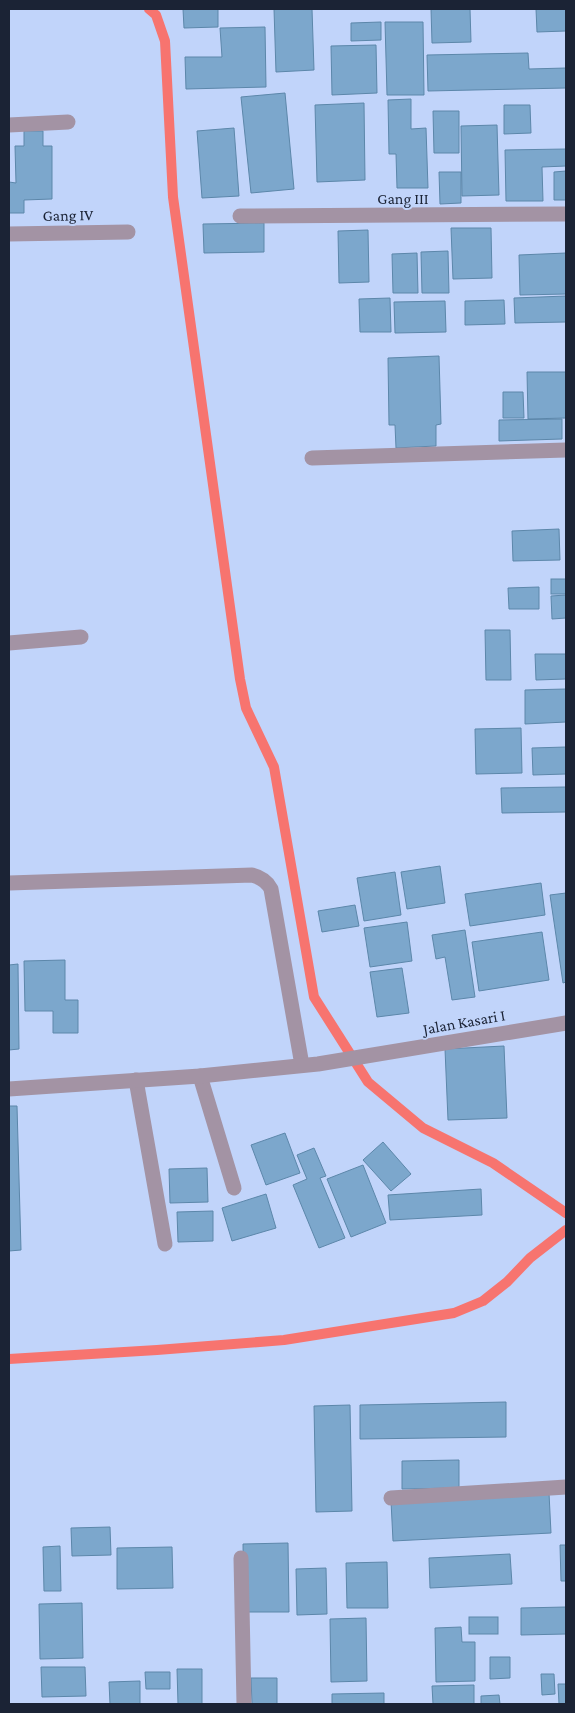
<svg xmlns="http://www.w3.org/2000/svg" width="575" height="1713" font-family="'Crimson Pro',serif">
  <rect width="100%" height="100%" fill="#c1d4fa"/>
  <g fill="none" stroke-linecap="round" stroke-linejoin="round">
    <!-- stream -->
    <g stroke="#f7746f" stroke-width="10">
      <polyline points="149,9 156,15 165,41 173,197 240,679 246,708 274,767 314,997 368,1082 423,1128 493,1163 566,1213"/>
      <polyline points="9,1359 157,1350 284,1340 454,1313 483,1301 507,1282 530,1258 566,1230"/>
    </g>
  </g>
  <!-- building -->
  <g fill="#7ca7cc" stroke="#5c87aa">
    <polygon points="183,9 218,9 218,27 184,28"/>
    <polygon points="274,9 312,9 314,70 276,72"/>
    <polygon points="431,9 470,9 471,42 432,43"/>
    <polygon points="536,9 566,9 566,31 537,32"/>
    <polygon points="381,22 381,40 351,41 351,23"/>
    <polygon points="385,22 423,22 424,95 387,95"/>
    <polygon points="265,27 266,87 186,89 185,57 222,57 220,28"/>
    <polygon points="376,45 377,93 332,95 331,46"/>
    <polygon points="528,53 529,69 566,68 566,88 428,91 427,55"/>
    <polygon points="285,93 294,189 251,193 241,97"/>
    <polygon points="411,99 411,129 426,128 428,188 397,188 396,154 389,154 388,100"/>
    <polygon points="364,103 365,180 317,182 315,105"/>
    <polygon points="504,105 530,105 531,133 504,134"/>
    <polygon points="433,111 459,111 459,153 434,153"/>
    <polygon points="497,125 499,195 462,196 461,126"/>
    <polygon points="234,128 239,196 202,198 197,131"/>
    <polygon points="24,131 43,131 43,146 52,146 52,199 24,200 24,213 9,213 9,182 16,183 15,146 24,146"/>
    <polygon points="566,149 566,166 542,167 543,201 506,201 505,150"/>
    <polygon points="566,171 566,200 554,200 554,172"/>
    <polygon points="439,172 461,172 461,203 440,204"/>
    <polygon points="264,223 264,252 204,253 203,224"/>
    <polygon points="451,228 491,228 492,278 453,279"/>
    <polygon points="368,230 369,282 339,283 338,231"/>
    <polygon points="448,251 449,293 422,293 421,252"/>
    <polygon points="417,253 418,293 393,293 392,254"/>
    <polygon points="566,253 566,294 520,295 519,255"/>
    <polygon points="566,296 566,322 515,323 514,298"/>
    <polygon points="390,298 391,332 360,332 359,299"/>
    <polygon points="504,300 505,324 465,325 465,301"/>
    <polygon points="445,301 446,332 395,333 394,302"/>
    <polygon points="439,356 441,424 436,425 436,446 396,448 395,425 389,425 388,358"/>
    <polygon points="527,372 566,372 566,418 528,419"/>
    <polygon points="503,392 523,392 524,418 503,418"/>
    <polygon points="562,419 562,439 499,441 499,420"/>
    <polygon points="559,529 560,560 513,561 512,531"/>
    <rect x="551" y="579" width="15" height="15"/>
    <polygon points="539,587 539,609 509,609 508,588"/>
    <polygon points="566,595 566,618 552,619 551,596"/>
    <polygon points="485,630 510,630 511,680 486,680"/>
    <polygon points="535,654 566,654 566,679 536,680"/>
    <polygon points="566,689 566,722 525,724 525,690"/>
    <polygon points="521,728 522,773 476,774 475,729"/>
    <polygon points="566,747 566,774 533,775 532,748"/>
    <polygon points="566,787 566,812 502,813 501,788"/>
    <polygon points="440,866 445,903 407,909 401,872"/>
    <polygon points="395,872 401,915 364,921 357,878"/>
    <polygon points="541,883 545,915 470,926 465,894"/>
    <polygon points="566,893 566,982 563,983 550,895"/>
    <polygon points="355,905 359,926 322,932 318,911"/>
    <polygon points="407,922 412,961 370,967 364,928"/>
    <polygon points="465,930 475,997 452,1000 445,957 436,959 432,935"/>
    <polygon points="542,932 549,980 479,991 472,942"/>
    <polygon points="65,960 65,1000 78,1000 78,1033 53,1033 53,1011 25,1011 24,961"/>
    <polygon points="18,964 19,1049 9,1050 9,965"/>
    <polygon points="402,968 409,1013 377,1017 370,972"/>
    <polygon points="504,1046 507,1118 448,1120 445,1049"/>
    <polygon points="9,1106 17,1106 21,1250 9,1251"/>
    <polygon points="285,1133 300,1173 266,1185 251,1145"/>
    <polygon points="383,1142 411,1174 391,1191 363,1160"/>
    <polygon points="314,1148 326,1176 320,1178 345,1238 319,1248 293,1185 307,1179 297,1155"/>
    <polygon points="363,1165 386,1223 351,1237 327,1179"/>
    <polygon points="207,1168 208,1202 170,1203 169,1169"/>
    <polygon points="481,1189 482,1215 390,1220 388,1195"/>
    <polygon points="266,1194 276,1228 232,1241 222,1208"/>
    <polygon points="213,1211 213,1241 178,1242 177,1212"/>
    <polygon points="506,1402 506,1437 360,1439 360,1405"/>
    <polygon points="350,1405 352,1511 316,1512 314,1406"/>
    <polygon points="459,1460 459,1488 402,1489 402,1461"/>
    <polygon points="549,1493 551,1533 393,1541 391,1501"/>
    <polygon points="110,1527 111,1555 72,1556 71,1528"/>
    <polygon points="288,1543 289,1612 244,1612 243,1544"/>
    <polygon points="560,1545 566,1545 566,1581 561,1581"/>
    <polygon points="60,1546 61,1591 44,1591 43,1547"/>
    <polygon points="172,1547 173,1588 117,1589 117,1548"/>
    <polygon points="510,1554 512,1584 430,1588 429,1558"/>
    <polygon points="387,1562 388,1608 347,1608 346,1563"/>
    <polygon points="326,1568 327,1614 297,1615 296,1569"/>
    <polygon points="82,1603 83,1658 40,1659 39,1604"/>
    <polygon points="566,1607 566,1634 521,1635 521,1608"/>
    <rect x="469" y="1617" width="29" height="17"/>
    <polygon points="366,1618 367,1681 331,1682 330,1619"/>
    <polygon points="461,1627 462,1642 475,1642 475,1681 436,1682 435,1628"/>
    <polygon points="490,1657 510,1657 510,1678 490,1679"/>
    <polygon points="41,1667 85,1667 86,1696 42,1697"/>
    <polygon points="177,1669 202,1669 202,1704 178,1704"/>
    <polygon points="145,1672 170,1672 170,1689 146,1689"/>
    <polygon points="541,1674 554,1674 555,1694 542,1695"/>
    <polygon points="251,1678 277,1678 277,1704 252,1704"/>
    <polygon points="140,1681 140,1704 110,1704 109,1682"/>
    <polygon points="558,1684 566,1684 566,1704 559,1704"/>
    <polygon points="474,1685 474,1704 433,1704 432,1686"/>
    <polygon points="384,1693 384,1704 332,1704 332,1694"/>
    <polygon points="499,1695 500,1704 481,1704 481,1696"/>
  </g>
  <g fill="none" stroke-linecap="round" stroke-linejoin="round">
    <!-- minor -->
    <g stroke="#a393a4" stroke-width="15">
      <polyline points="9,125 68,122"/>
      <polyline points="240,216 566,214"/>
      <polyline points="9,234 128,232"/>
      <polyline points="312,458 566,450"/>
      <polyline points="9,643 81,637"/>
      <path d="M9 883 252 875C260 877 267 881 271 889L302 1065"/>
      <polyline points="200,1076 234,1188"/>
      <polyline points="136,1080 165,1244"/>
      <polyline points="9,1089 200,1076 318,1064 566,1023"/>
      <polyline points="391,1498 566,1487"/>
      <polyline points="241,1558 244,1704"/>
    </g>
  </g>
  <g text-anchor="middle" dominant-baseline="central" stroke-width="4" stroke-linejoin="round" paint-order="stroke">
    <!-- street labels -->
    <g font-size="16" fill="#1b2335" stroke="#c1d4fa">
      <text x="403" y="198">Gang III</text>
      <text transform="translate(68 215) rotate(-1)">Gang IV</text>
      <text transform="translate(464 1022) rotate(-10)">Jalan Kasari I</text>
    </g>
  </g>
  <!-- border -->
  <rect width="575" height="1713" fill="none" stroke="#1b2335" stroke-width="20"/>
</svg>
